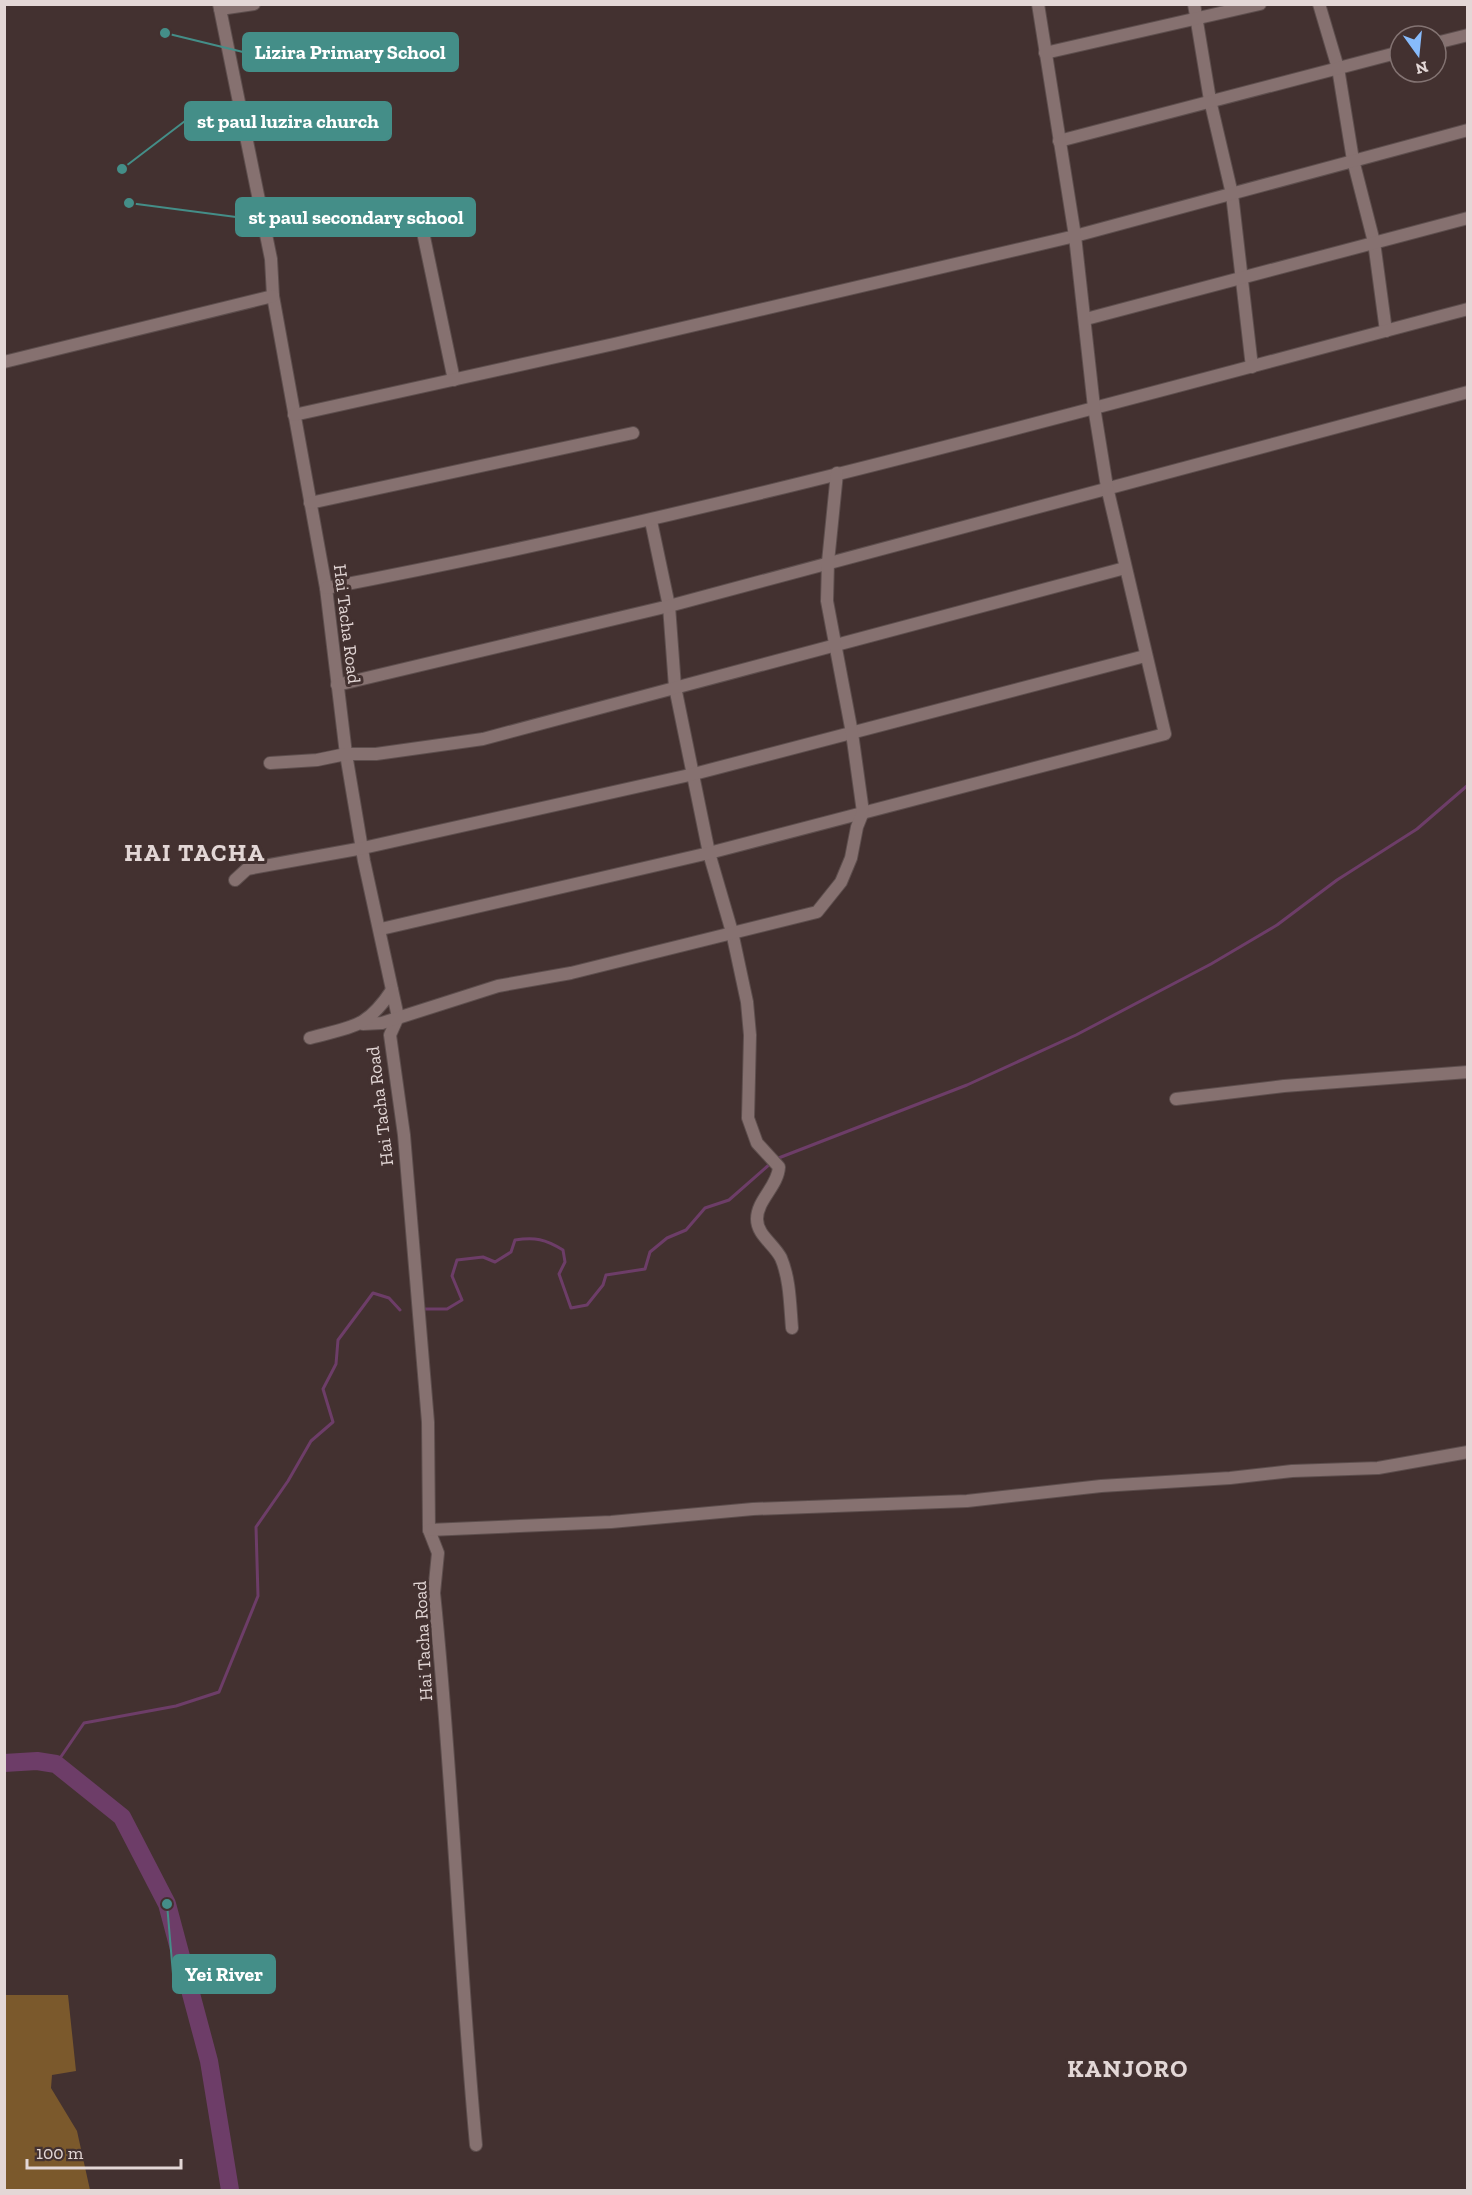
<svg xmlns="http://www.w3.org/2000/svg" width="1472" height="2195" font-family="'Zilla Slab',serif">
  <rect width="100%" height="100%" fill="#433130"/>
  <!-- green -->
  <polygon fill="#7b592c" points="5,1995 68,1995 76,2071 52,2075 51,2088 77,2131 90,2190 5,2190"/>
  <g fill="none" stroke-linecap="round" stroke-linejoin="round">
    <!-- stream -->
    <g stroke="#6d3d68" stroke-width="3">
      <polyline points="776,1159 967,1085 1076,1035 1211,964 1277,925 1337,880 1417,829 1468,785"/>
      <path d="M421 1309H447L462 1300 452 1276 457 1260 483 1257 495 1262 511 1252 515 1240C535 1237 545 1239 563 1250L565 1262 559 1274 571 1308 587 1305 603 1285 606 1275 645 1269 650 1252 667 1238 686 1230 705 1208 729 1200 771 1163"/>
      <polyline points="56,1764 84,1723 176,1706 219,1692 258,1596 256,1527 288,1481 311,1441 333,1422 323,1389 336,1364 338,1340 373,1293 389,1298 400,1310"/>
    </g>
    <!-- river -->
    <polyline stroke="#6d3d68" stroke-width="18" points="4,1763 37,1761 56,1764 122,1817 167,1904 209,2061 230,2190"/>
    <!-- minor casing -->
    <g stroke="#5d4e4d" stroke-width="14">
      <g id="minor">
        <path d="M219 4 271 259 273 296 326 588 346 754 364 861 398 1017 390 1035 404 1135 428 1422 429 1530 438 1553 434 1593C453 1777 459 1961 476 2145"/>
        <polyline points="1194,4 1210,100 1232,194 1252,367"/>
        <polyline points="1319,4 1338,68 1353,160 1374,242 1386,331"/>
        <polyline points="220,9 254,4"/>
        <polyline points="1436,43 1468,35"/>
        <polyline points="1045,53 1260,4"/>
        <polyline points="1059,141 1400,52"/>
        <polyline points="424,237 454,380"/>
        <polyline points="1086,319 1468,218"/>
        <polyline points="4,362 273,296"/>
        <polyline points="294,415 614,344 1075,236 1468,130"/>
        <polyline points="310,503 633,433"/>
        <path d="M651 521 669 606 675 687 709 853 732 932 747 1002 750 1035 748 1118 757 1143 779 1167C778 1186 757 1200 757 1219 757 1235 774 1244 781 1258 790 1279 790 1305 792 1328"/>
        <path d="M326 588C711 515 1089 409 1468 309"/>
        <polyline points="337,685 669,606 1468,392"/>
        <polyline points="270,763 317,760 346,754 376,754 483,739 1125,568"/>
        <polyline points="235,880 247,869 363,848 694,774 1145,656"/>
        <polyline points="381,929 709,853 1165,734 1107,487 1094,407 1075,236 1038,4"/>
        <polyline points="363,1024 382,1023 498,986 571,973 817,912 841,882 851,858 857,827 863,812 852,733 827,601 828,562 837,473"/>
        <path d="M310 1038C353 1026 366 1029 392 990"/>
        <polyline points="1176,1099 1284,1086 1468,1072"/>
        <polyline points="429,1530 611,1522 753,1509 967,1501 1101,1486 1230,1478 1292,1471 1378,1468 1468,1452"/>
      </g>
    </g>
    <!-- minor -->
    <use href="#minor" stroke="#867170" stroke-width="12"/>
  </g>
  <g text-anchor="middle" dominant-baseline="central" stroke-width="6" stroke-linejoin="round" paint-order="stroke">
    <!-- street labels -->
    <g font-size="18" fill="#e3d7d6" stroke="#433130">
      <text transform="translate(347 624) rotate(83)">Hai Tacha Road</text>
      <text transform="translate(380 1106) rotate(-97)">Hai Tacha Road</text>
      <text transform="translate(423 1641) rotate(-93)">Hai Tacha Road</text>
    </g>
    <!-- district labels -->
    <g font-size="24" font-weight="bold" letter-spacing="1.5" fill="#e3d7d6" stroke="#433130">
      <text x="195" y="852">HAI TACHA</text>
      <text x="1128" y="2068">KANJORO</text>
    </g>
  </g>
  <!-- callouts -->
  <path fill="none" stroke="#448e88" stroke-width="2" d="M165 33L243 52M122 169L185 121M129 203L236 217M167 1904L173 1974"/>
  <g fill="#448e88" stroke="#433130" stroke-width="2">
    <circle cx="165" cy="33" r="6"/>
    <circle cx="122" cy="169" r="6"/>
    <circle cx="129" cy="203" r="6"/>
    <circle cx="167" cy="1904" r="6"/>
  </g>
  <g fill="#448e88" stroke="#448e88" stroke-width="2">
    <rect x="243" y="33" width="215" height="38" rx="6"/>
    <rect x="185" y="102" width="206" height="38" rx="6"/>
    <rect x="236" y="198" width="239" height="38" rx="6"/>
    <rect x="173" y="1955" width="102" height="38" rx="6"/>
  </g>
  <g font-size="20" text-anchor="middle" font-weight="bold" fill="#fff">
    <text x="350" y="59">Lizira Primary School</text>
    <text x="288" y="128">st paul luzira church</text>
    <text x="356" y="224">st paul secondary school</text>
    <text x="224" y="1981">Yei River</text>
  </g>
  <!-- border -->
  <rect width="1472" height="2195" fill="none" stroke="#e3d7d6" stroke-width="12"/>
  <!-- north arrow -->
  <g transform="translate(1418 54) rotate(165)"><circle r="28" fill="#433130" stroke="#837372" stroke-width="1.5"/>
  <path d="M0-4.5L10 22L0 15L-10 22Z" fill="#87bbfb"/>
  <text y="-9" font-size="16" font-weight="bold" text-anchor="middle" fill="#e3d7d6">N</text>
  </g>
  <!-- scale -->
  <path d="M27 2159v9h154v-9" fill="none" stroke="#e3d7d6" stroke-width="3"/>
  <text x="36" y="2159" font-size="18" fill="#e3d7d6" stroke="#433130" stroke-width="4.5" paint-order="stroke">100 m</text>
</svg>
